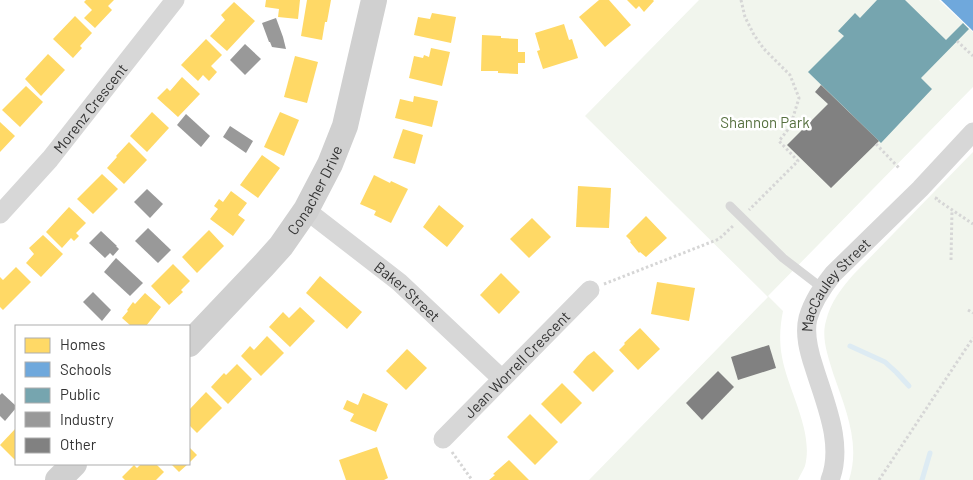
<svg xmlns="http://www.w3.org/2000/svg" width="973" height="480" font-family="Barlow,sans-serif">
  <rect width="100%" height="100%" fill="#fff"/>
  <!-- green -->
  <g fill="#f1f5ed">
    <path d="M699 0H939L973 32V87L768 296 783 311C780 326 779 341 782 357 788 391 814 431 805 466 803 471 800 475 798 480H589L768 297 585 116Z"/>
    <path d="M973 152V480H849C861 443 845 408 833 373 828 356 821 338 826 321 830 303 841 289 853 275Z"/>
  </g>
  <!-- homes -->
  <g fill="#ffd966">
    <polygon points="86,0 114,0 108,6 112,10 95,28 84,18 92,10 84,2"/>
    <polygon points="266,0 300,0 298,19 278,17 279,9 265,7"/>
    <polygon points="307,0 331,0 327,22 325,22 322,40 301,36"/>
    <polygon points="599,0 609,0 631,25 605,47 579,17"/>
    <polygon points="627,0 653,0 654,1 644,12 639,6 636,9"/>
    <polygon points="234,2 255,21 227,51 210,36 225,20 221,15"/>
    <polygon points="432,13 456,17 451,43 414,35 418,17 430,19"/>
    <polygon points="75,16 92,33 80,46 82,48 73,58 53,39"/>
    <polygon points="564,24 569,40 572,39 578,58 543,69 537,51 540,50 535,33"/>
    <polygon points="482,35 501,36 501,38 518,39 518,52 525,52 525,63 518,63 518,74 498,73 498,71 481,71"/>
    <polygon points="206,39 222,55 211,66 217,72 209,81 203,75 198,81 181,65"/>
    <polygon points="431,48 450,52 442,86 409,78 414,56 423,58 424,55 429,57"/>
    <polygon points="48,54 65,70 41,96 25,79"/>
    <polygon points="295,56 318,62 307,103 284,97"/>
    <polygon points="182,77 200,94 178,117 157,98 167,88 170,91"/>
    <polygon points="26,86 43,102 20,127 2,110"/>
    <polygon points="414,96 438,101 432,127 395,118 400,99 413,102"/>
    <polygon points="152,112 169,128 147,152 130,136"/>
    <polygon points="280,112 299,120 284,156 264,147"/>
    <polygon points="0,122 15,136 0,152"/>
    <polygon points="403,129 423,135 415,164 393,158"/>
    <polygon points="129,142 147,160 124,184 107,168 117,157 116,156"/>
    <polygon points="262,155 280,168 258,198 240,185"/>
    <polygon points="102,174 118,189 93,214 77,199"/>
    <polygon points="374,175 390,183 391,181 408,189 391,223 374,215 376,211 360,204"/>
    <polygon points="578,186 611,188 609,228 576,227"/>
    <polygon points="231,191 247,203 238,215 245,220 233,236 210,219 218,209 214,206 219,199 223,202"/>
    <polygon points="439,205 464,226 447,247 423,227"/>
    <polygon points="69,207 86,223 76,233 79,236 74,241 71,238 62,248 46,232"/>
    <polygon points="646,216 667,238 646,257 640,252 639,253 630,242 631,241 626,236"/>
    <polygon points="532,218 551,237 529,258 510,239"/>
    <polygon points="209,230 224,246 197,273 182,257"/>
    <polygon points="43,235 63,254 41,277 26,263 34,254 29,248"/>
    <polygon points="173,264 190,281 181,290 183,292 169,305 151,286"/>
    <polygon points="16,267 31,282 3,310 0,307 0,277 3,280"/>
    <polygon points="501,273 520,292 499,314 480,295"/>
    <polygon points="320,276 362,312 347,329 306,293"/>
    <polygon points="657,282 695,288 689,321 651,314"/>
    <polygon points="145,293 161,307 146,326 131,326 122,318 128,311 127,310 133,302 135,304"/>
    <polygon points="300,307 315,321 290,347 269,327 283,312 289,318"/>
    <polygon points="640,328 660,349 638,370 619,350 625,344 624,343"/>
    <polygon points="267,336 284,353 261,376 241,356 250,346 254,350"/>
    <polygon points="407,349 427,368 406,390 386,371"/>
    <polygon points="594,351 614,371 593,392 573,372 587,356"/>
    <polygon points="237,364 252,379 228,404 211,387 224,373 226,375"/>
    <polygon points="562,383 582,403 561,424 541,404"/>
    <polygon points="206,392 222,408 197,433 189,425 189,410"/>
    <polygon points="363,393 388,404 376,432 350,421 354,414 343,409 347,400 358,405"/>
    <polygon points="530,414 558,442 535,465 507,437"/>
    <polygon points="16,428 16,461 0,445"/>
    <polygon points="189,447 197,455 189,463"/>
    <polygon points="377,447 388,478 384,480 346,480 339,460"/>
    <polygon points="509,460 529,480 489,480 495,475 493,474"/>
    <polygon points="141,464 156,464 164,472 156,480 125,480 122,477 134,465 137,468"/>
    <polygon points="171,464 188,464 179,472"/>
  </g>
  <!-- schools -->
  <polygon fill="#6fa8dc" points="941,0 973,0 973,31"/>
  <!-- public -->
  <polygon fill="#76a5af" points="877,0 905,0 946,40 963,23 969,29 921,78 932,89 881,143 808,72 844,36 838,31 855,13 860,18"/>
  <!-- industry -->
  <g fill="#999">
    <polygon points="276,18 283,37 286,49 272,47 270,42 269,42 262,23"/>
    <polygon points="245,44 261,59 245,75 230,60"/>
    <polygon points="186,114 210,136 201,147 177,125"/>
    <polygon points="230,126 253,141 246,153 223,137"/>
    <polygon points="147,189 163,204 150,218 134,202"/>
    <polygon points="148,228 171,250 158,263 135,241"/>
    <polygon points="101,231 117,246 116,246 119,249 113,256 110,253 105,258 89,243"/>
    <polygon points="116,258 143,283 130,296 104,272"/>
    <polygon points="93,292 111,310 102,321 83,302"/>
    <polygon points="2,393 16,406 16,408 5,421 0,416 0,395"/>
  </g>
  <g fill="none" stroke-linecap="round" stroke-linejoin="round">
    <!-- stream -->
    <g stroke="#ddebf3" stroke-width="5">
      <polyline points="850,346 885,362 896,372 909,386"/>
      <polyline points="922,480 930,453"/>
    </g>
  </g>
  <!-- building -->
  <g fill="#818181">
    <polygon points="821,85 879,141 831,188 787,145 828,104 815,92"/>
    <polygon points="769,345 776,368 738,380 731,357"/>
    <polygon points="718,371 734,387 702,420 686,403"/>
  </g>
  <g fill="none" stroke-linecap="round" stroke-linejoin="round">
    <!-- path -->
    <g stroke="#d6d6d6" stroke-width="3" stroke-dasharray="2.5 2.5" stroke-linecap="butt">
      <polyline points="741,0 745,17 754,35 764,49 790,75 799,98 790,127 779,141 798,161 749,210"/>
      <polyline points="957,41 973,56"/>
      <polyline points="876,144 900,169"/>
      <polyline points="937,197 936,199 973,224"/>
      <polyline points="951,260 952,210"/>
      <polyline points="604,284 719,239 734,225"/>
      <polyline points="968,310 973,313"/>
      <polyline points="452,452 472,480"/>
      <polyline points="879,480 973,338"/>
    </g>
    <!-- lane -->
    <polyline stroke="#d7d7d7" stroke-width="9" points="730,206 783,258 822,288"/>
    <!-- street -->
    <g stroke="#d7d7d7" stroke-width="19">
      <path id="s1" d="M306 210 399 282 502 379"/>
      <path id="s2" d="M0 214 50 159 175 0"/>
      <path id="s3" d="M443 439 590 290"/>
      <path id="s4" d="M830 480C844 444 825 403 814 367 809 352 804 334 808 318 813 301 822 288 833 274L920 189 973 132"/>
    </g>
    <!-- secondary -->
    <g stroke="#d0d0d0" stroke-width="26">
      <path id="s5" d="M189 344 263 266 281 246 306 210 330 164 345 126 374 0"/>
      <polyline points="58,480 74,464"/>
    </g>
  </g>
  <g text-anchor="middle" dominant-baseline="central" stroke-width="5" stroke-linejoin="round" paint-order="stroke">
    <!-- street labels -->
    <g font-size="15" fill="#333" stroke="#fff">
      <text stroke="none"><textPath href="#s2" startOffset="139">Morenz Crescent</textPath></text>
      <text stroke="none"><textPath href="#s5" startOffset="200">Conacher Drive</textPath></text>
      <text stroke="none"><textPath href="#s4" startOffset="209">MacCauley Street</textPath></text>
      <text stroke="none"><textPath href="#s1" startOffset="130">Baker Street</textPath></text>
      <text stroke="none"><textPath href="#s3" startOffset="105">Jean Worrell Crescent</textPath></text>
    </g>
    <!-- park labels -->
    <g font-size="15" fill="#56703f" stroke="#fff">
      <text x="765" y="122">Shannon Park</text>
    </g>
  </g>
  <!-- legend -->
  <rect x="15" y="325" width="175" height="140" fill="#ffffff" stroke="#adadad"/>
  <rect x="25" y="338" width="25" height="15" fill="#ffd966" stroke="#adadad"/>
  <text x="60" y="350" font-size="15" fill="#333333">Homes</text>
  <rect x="25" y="362" width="25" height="15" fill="#6fa8dc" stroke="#adadad"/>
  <text x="60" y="375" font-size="15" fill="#333333">Schools</text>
  <rect x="25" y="388" width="25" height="15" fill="#76a5af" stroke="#adadad"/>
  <text x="60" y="400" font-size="15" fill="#333333">Public</text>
  <rect x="25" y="412" width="25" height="15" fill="#999999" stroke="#adadad"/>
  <text x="60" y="425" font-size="15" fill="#333333">Industry</text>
  <rect x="25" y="438" width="25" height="15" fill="#818181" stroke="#adadad"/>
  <text x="60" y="450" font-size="15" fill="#333333">Other</text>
</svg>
